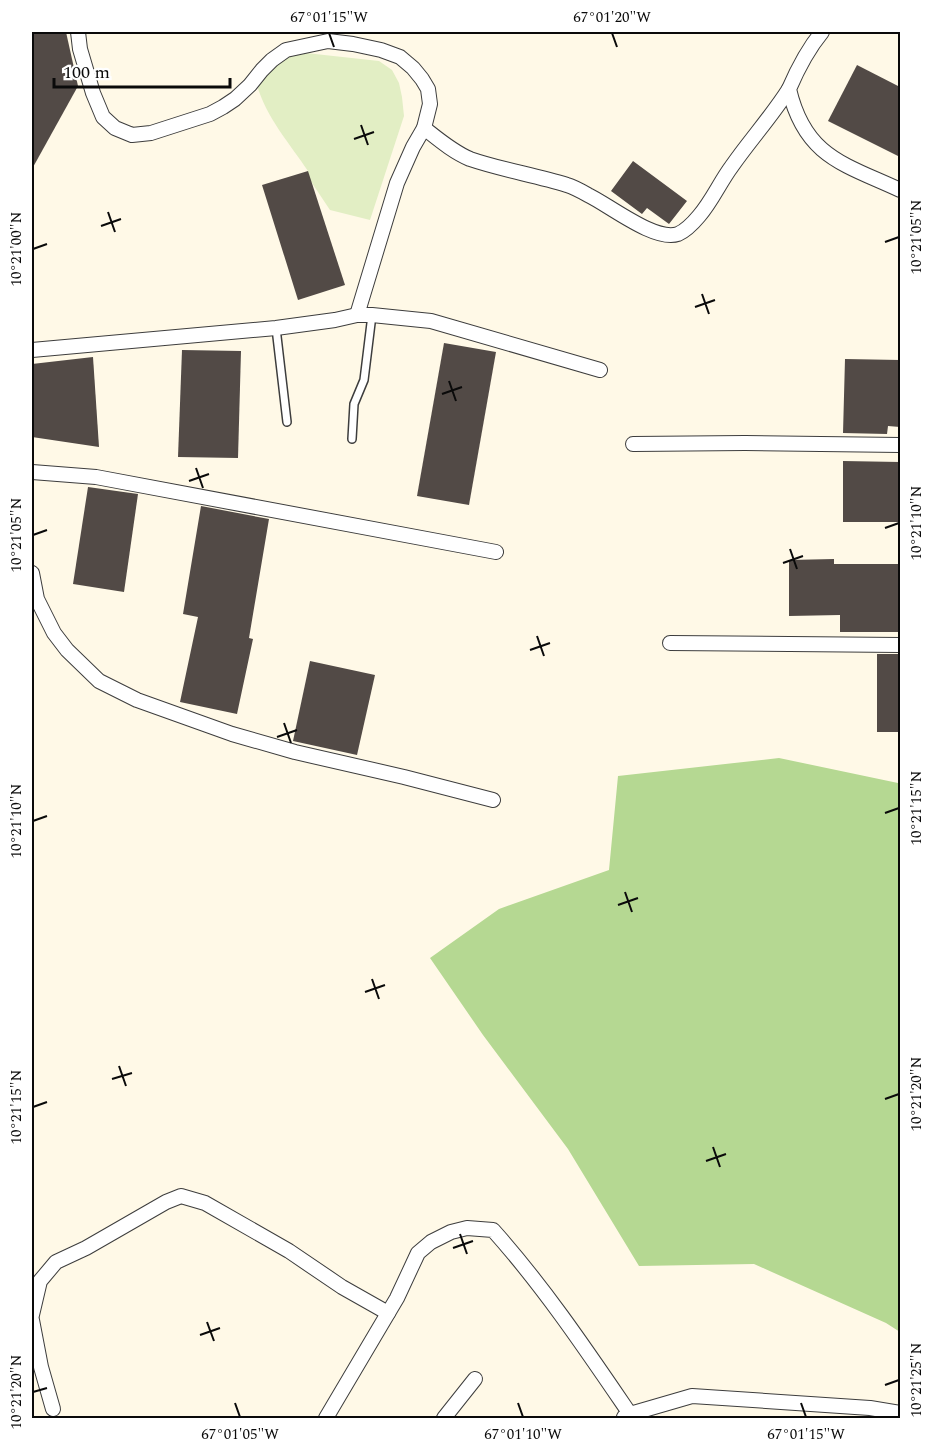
<svg xmlns="http://www.w3.org/2000/svg" width="932" height="1450" font-family="Spectral,serif">
  <rect width="100%" height="100%" fill="#fff9e7"/>
  <!-- forest -->
  <polygon fill="#b5d892" points="779,758 898,783 900,785 900,1332 886,1323 754,1264 639,1266 568,1149 483,1035 430,958 499,909 609,870 618,776"/>
  <!-- pitch -->
  <path fill="#e2eec4" d="M306 53 379 61 392 70 399 83 402 97 404 116 370 220 330 210 308 177V171C290 144 266 117 257 85L279 56Z"/>
  <!-- building -->
  <g fill="#524a46">
    <polygon points="32,32 66,32 78,86 32,169"/>
    <polygon points="857,65 900,87 900,157 828,121"/>
    <polygon points="633,161 687,201 669,224 647,208 642,214 611,191"/>
    <polygon points="308,171 345,285 298,300 262,185"/>
    <polygon points="444,343 496,352 469,505 417,496"/>
    <polygon points="182,350 241,351 238,458 178,457"/>
    <polygon points="93,357 99,447 32,437 32,364"/>
    <polygon points="845,359 900,360 900,427 888,426 887,434 843,433"/>
    <polygon points="843,461 900,462 900,522 843,522"/>
    <polygon points="88,487 138,494 124,592 73,584"/>
    <polygon points="201,506 269,519 249,638 253,639 237,714 180,702 198,617 183,614"/>
    <polygon points="834,559 834,564 900,564 899,632 840,632 840,615 789,616 789,560"/>
    <rect x="877" y="654" width="23" height="78"/>
    <polygon points="310,661 375,675 357,755 293,741"/>
  </g>
  <g fill="none" stroke-linecap="round" stroke-linejoin="round">
    <!-- lane casing -->
    <g stroke="#3d3d3d" stroke-width="10">
      <g id="lane">
        <polyline points="276,328 287,422"/>
        <polyline points="352,439 354,404 364,380 372,315"/>
      </g>
    </g>
    <!-- street casing -->
    <g stroke="#3d3d3d" stroke-width="16">
      <g id="street">
        <polyline points="78,32 80,49 93,93 103,117 115,128 132,135 151,133 210,114 223,107 235,99 250,85 262,70 272,60 286,50 328,41 353,44 381,50 400,57 413,68 422,79 428,89 430,104 424,128 413,147 397,183 357,315"/>
        <path d="M822 32C808 49 798 68 789 89 805 157 844 164 900 190"/>
        <path d="M424 128C438 139 453 152 470 159 502 170 535 175 567 185 574 187 581 191 588 195 609 205 655 242 678 234 685 231 694 222 699 216 712 201 720 182 732 166 750 140 772 116 789 89"/>
        <polyline points="32,350 276,328 335,320 357,315 372,315 431,321 600,370"/>
        <polyline points="633,444 745,443 900,445"/>
        <polyline points="32,472 96,477 496,552"/>
        <polyline points="32,573 37,599 54,633 67,650 99,681 137,700 232,734 295,752 404,777 493,800"/>
        <polyline points="670,643 900,645"/>
        <polyline points="32,1315 40,1281 56,1262 86,1248 166,1202 181,1196 205,1203 289,1251 342,1287 388,1313"/>
        <polyline points="32,1320 41,1367 53,1409"/>
        <polyline points="624,1417 630,1414 692,1396 870,1408 900,1413"/>
        <path d="M326 1418 397 1298 418 1253 431 1242 451 1232 467 1228 493 1230C544 1287 587 1351 630 1414"/>
        <polyline points="444,1418 475,1379"/>
      </g>
    </g>
    <!-- lane -->
    <use href="#lane" stroke="#fff" stroke-width="7"/>
    <!-- street -->
    <use href="#street" stroke="#fff" stroke-width="14"/>
  </g>
  <!-- ticks -->
  <path fill="none" stroke="#0a0a0a" stroke-width="2" d="M329 33 334 47M612 33 617 47M361 125 368 145M354 139 374 132M108 212 115 232M101 226 121 219M885 242 899 237M33 249 47 244M702 294 709 314M695 307 715 300M449 381 456 401M442 394 462 387M196 468 203 488M189 481 209 474M885 528 899 523M33 535 47 530M790 549 797 569M783 563 803 556M537 636 544 656M530 650 550 643M284 723 291 743M277 737 297 730M885 813 899 808M33 821 47 816M625 892 632 912M618 905 638 898M372 979 379 999M365 992 385 985M119 1066 126 1086M112 1079 132 1073M885 1099 899 1094M33 1107 47 1102M713 1147 720 1167M706 1161 726 1154M460 1234 467 1254M453 1248 473 1241M207 1322 214 1341M200 1335 220 1328M885 1385 899 1380M33 1392 47 1388M235 1403 240 1417M518 1403 523 1417M801 1403 806 1417"/>
  <!-- border -->
  <rect width="932" height="1450" fill="none" stroke="#ffffff" stroke-width="66"/>
  <!-- scale -->
  <path d="M54 78v9h176v-9" fill="none" stroke="#0a0a0a" stroke-width="3"/>
  <text x="63" y="78" font-size="18" fill="#0a0a0a" stroke="#ffffff" stroke-width="4.5" paint-order="stroke">100 m</text>
  <rect x="33" y="33" width="866" height="1384" fill="none" stroke="#0a0a0a" stroke-width="2"/>
  <g font-size="15" text-anchor="middle" fill="#0a0a0a">
    <text x="329" y="22">67°01'15"W</text>
    <text x="612" y="22">67°01'20"W</text>
    <text transform="translate(916 237) rotate(-90)" y="5">10°21'05"N</text>
    <text transform="translate(16 249) rotate(-90)" y="5">10°21'00"N</text>
    <text transform="translate(916 523) rotate(-90)" y="5">10°21'10"N</text>
    <text transform="translate(16 535) rotate(-90)" y="5">10°21'05"N</text>
    <text transform="translate(916 808) rotate(-90)" y="5">10°21'15"N</text>
    <text transform="translate(16 821) rotate(-90)" y="5">10°21'10"N</text>
    <text transform="translate(916 1094) rotate(-90)" y="5">10°21'20"N</text>
    <text transform="translate(16 1107) rotate(-90)" y="5">10°21'15"N</text>
    <text transform="translate(916 1380) rotate(-90)" y="5">10°21'25"N</text>
    <text transform="translate(16 1392) rotate(-90)" y="5">10°21'20"N</text>
    <text x="240" y="1439">67°01'05"W</text>
    <text x="523" y="1439">67°01'10"W</text>
    <text x="806" y="1439">67°01'15"W</text>
  </g>
</svg>
